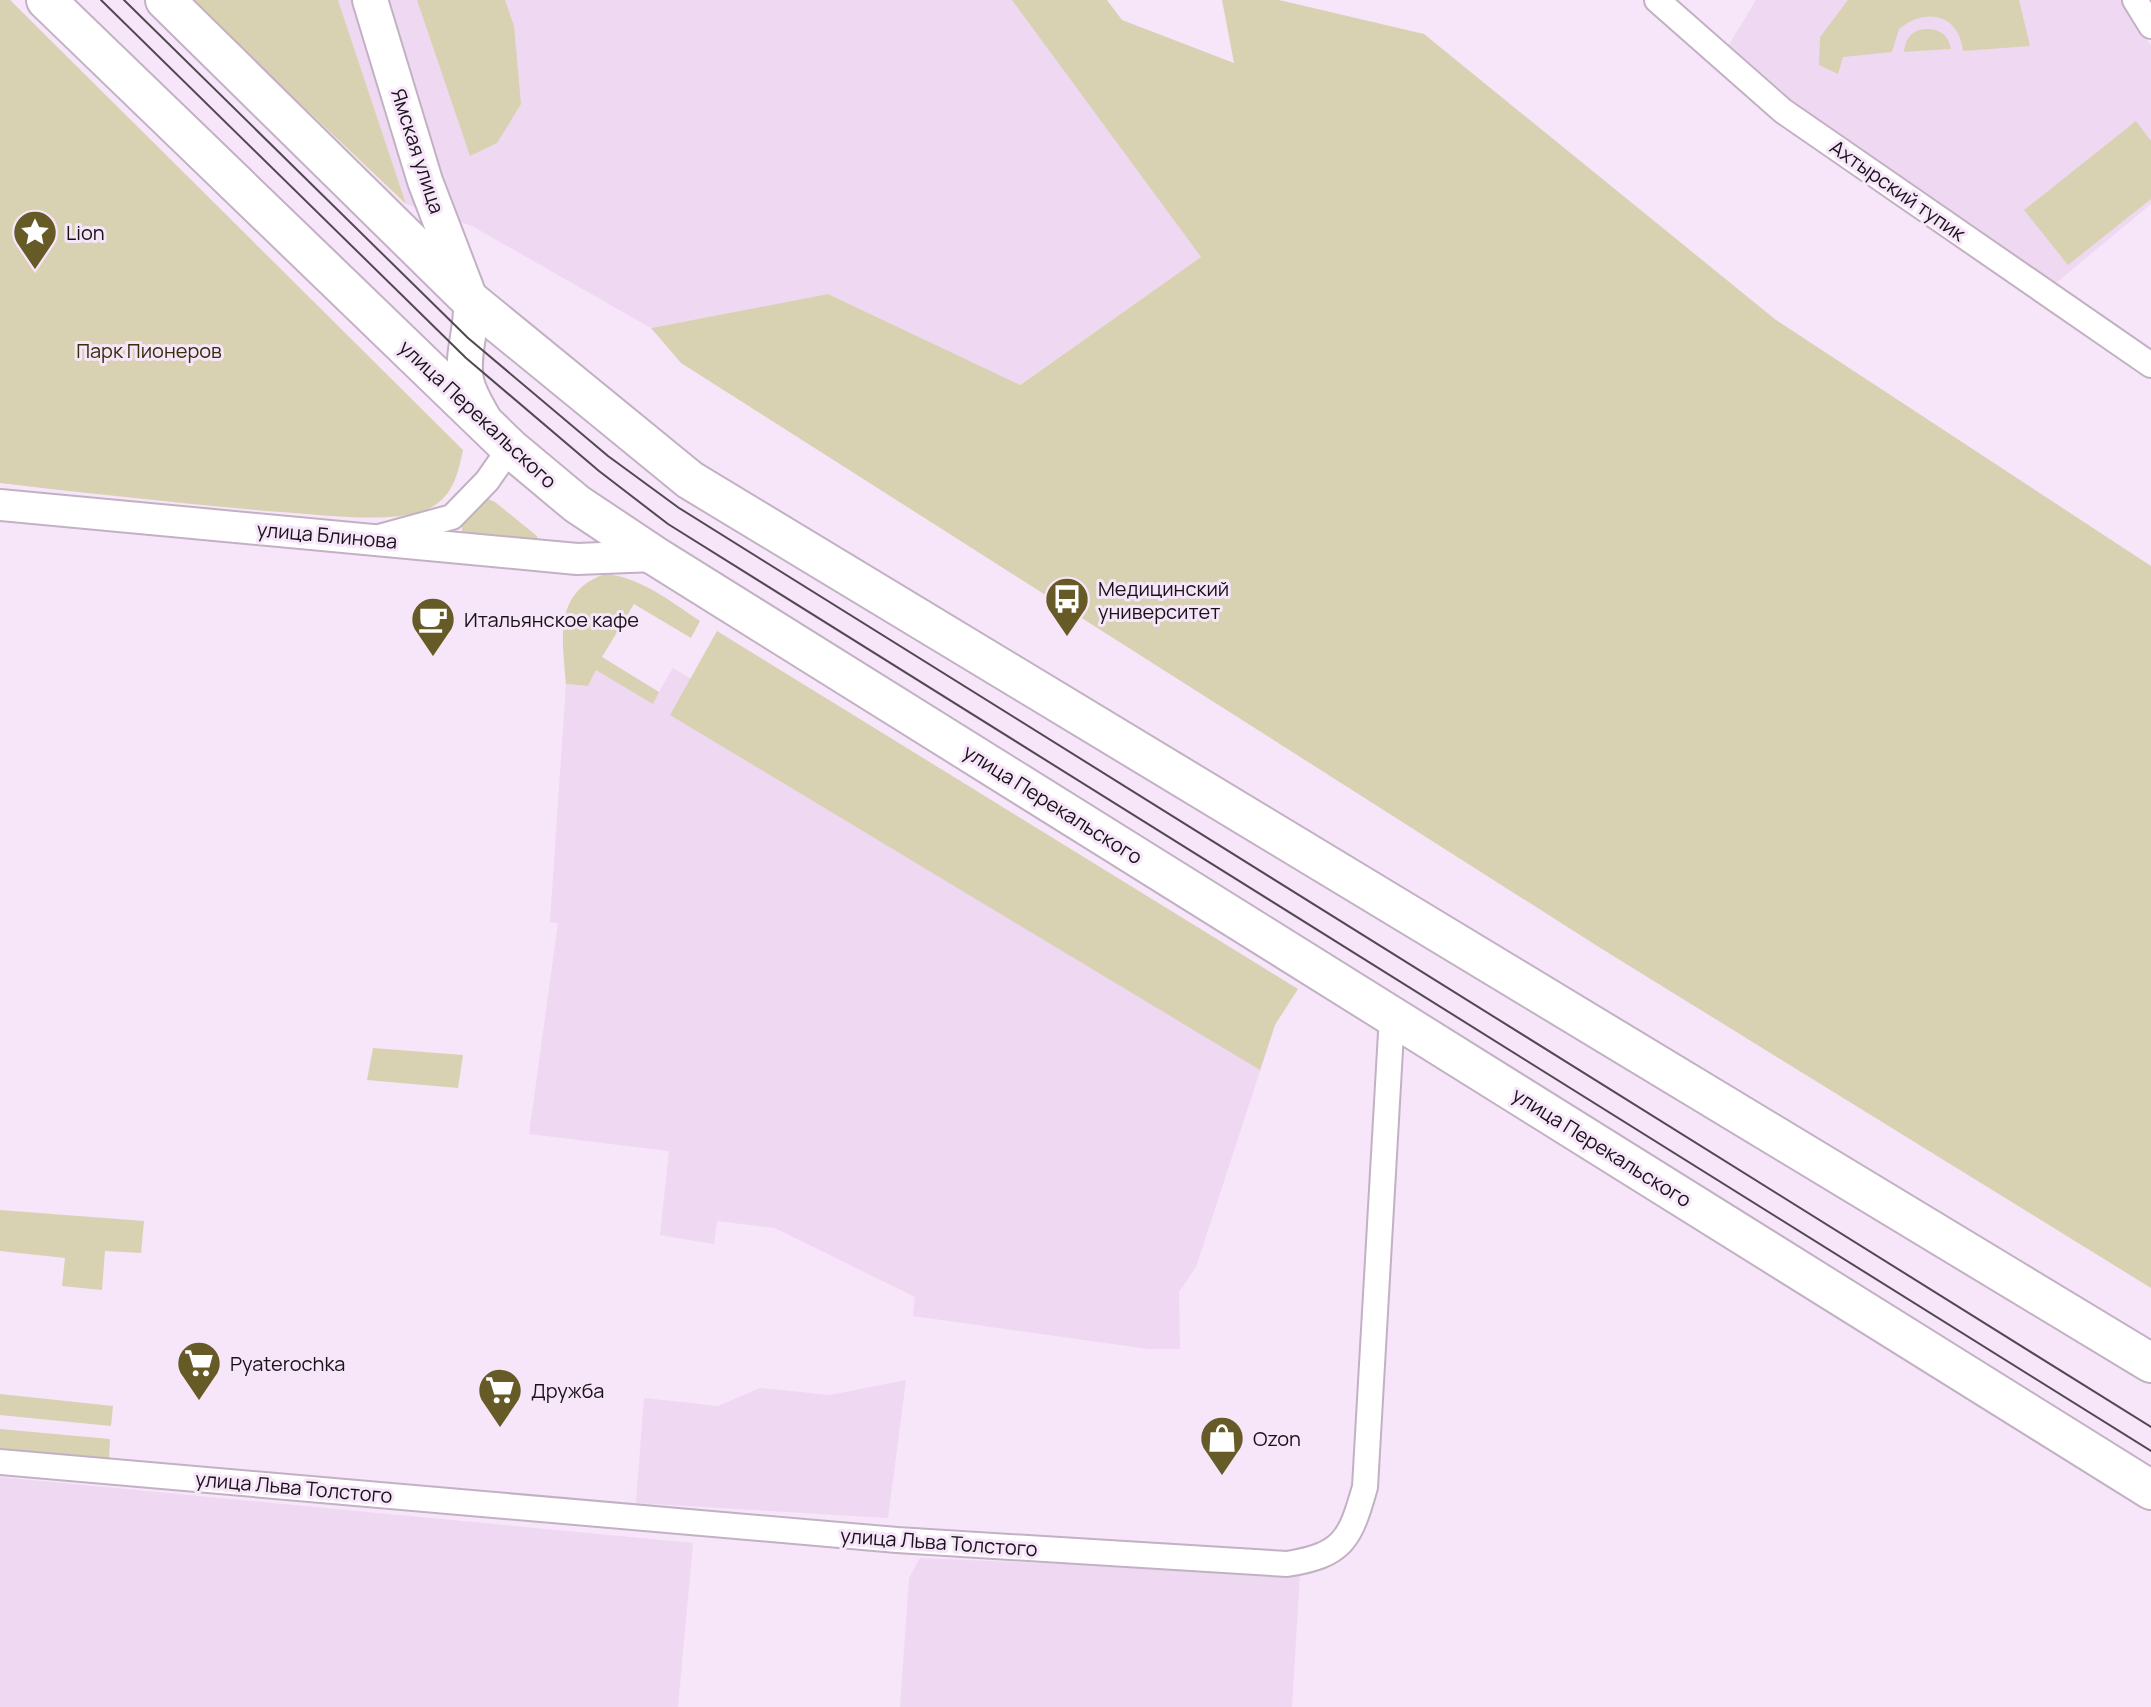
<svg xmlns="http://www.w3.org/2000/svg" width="2151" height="1707" font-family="Manrope,sans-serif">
  <rect width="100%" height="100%" fill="#f7e5f9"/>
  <!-- built -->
  <g fill="#efd8f1">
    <polygon points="338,0 1014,0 1201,257 1019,385 828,294 651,328 472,226 406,204"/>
    <polygon points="1756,0 2124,0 2151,46 2151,204 2051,287 1838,138 1727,48"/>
    <polygon points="602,658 659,692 673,668 1275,1025 1196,1267 1179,1292 1180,1349 1149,1349 913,1316 915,1297 775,1228 717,1221 714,1244 660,1235 669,1151 529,1134 558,923 550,922 566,684 588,686"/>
    <polygon points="906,1380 888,1518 636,1503 644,1398 718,1406 760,1388 830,1395"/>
    <polygon points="0,1477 693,1543 678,1707 0,1707"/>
    <polygon points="920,1558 1300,1574 1292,1707 900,1707 909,1578"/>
  </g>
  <!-- green -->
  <g fill="#d9d2b2">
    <path d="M0 0H10L463 450C458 473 454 494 432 507 400 526 318 514 280 512 186 504 93 494 0 483Z"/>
    <polygon points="191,0 338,0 406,204"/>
    <polygon points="417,0 505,0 514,26 521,104 497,143 470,156"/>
    <polygon points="1012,0 1107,0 1122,20 1234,63 1222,0 1279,0 1424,34 1776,320 2151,566 2151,1288 1602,949 681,363 651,328 828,294 1020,385 1201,257"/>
    <path d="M1848 0H2019L2030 46 1963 51C1959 14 1926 7 1899 29L1892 52 1843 57 1838 74 1819 65 1820 37Z"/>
    <path d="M1924 29C1939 28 1948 34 1951 49L1904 52C1905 39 1911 31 1924 29Z"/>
    <polygon points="2136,121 2151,141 2151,199 2068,265 2024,210"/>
    <polygon points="488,499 495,502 537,536 538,543 469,538 462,531 462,521 481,502"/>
    <path d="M605 574C641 577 671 602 700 621L691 638 634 604 602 657 659 692 653 704 596 670 588 686 566 684C563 639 552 593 605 574Z"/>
    <polygon points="717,631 1298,989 1275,1025 1260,1070 670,715"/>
    <polygon points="373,1048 463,1055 458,1088 367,1080"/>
    <polygon points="0,1210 144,1221 141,1253 105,1251 102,1290 62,1286 65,1258 0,1251"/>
    <polygon points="0,1394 113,1406 111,1426 0,1415"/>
    <polygon points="0,1429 110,1439 109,1459 0,1449"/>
  </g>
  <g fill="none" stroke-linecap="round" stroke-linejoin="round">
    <!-- minor casing -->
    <g stroke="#c2b1c3" stroke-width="28">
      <g id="minor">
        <polyline points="1657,0 1783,111 2151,365"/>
        <polyline points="2135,0 2151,26"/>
        <polyline points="379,537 452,517 487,481 510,448"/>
        <path d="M0 1462 897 1540 1287 1564C1343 1555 1350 1540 1365 1487L1392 1015"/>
      </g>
    </g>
    <!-- tertiary casing -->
    <g stroke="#c2b1c3" stroke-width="34">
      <polyline id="tertiary" points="0,505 577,559 655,556"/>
    </g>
    <!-- secondary casing -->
    <g stroke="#c2b1c3" stroke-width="38">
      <path id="secondary" d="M370 0 425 181 471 301C473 327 461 354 466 380 469 395 478 408 485 421"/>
    </g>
    <!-- primary casing -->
    <g stroke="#c2b1c3" stroke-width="42">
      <g id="primary">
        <polyline points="46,0 510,448 577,504 655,556 2151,1490"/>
        <polyline points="165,0 471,301 690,480 2151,1363"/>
      </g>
    </g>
    <!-- minor -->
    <use href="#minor" stroke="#fff" stroke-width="24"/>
    <!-- tertiary -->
    <use href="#tertiary" stroke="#fff" stroke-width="30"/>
    <!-- secondary -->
    <use href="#secondary" stroke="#fff" stroke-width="34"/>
    <!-- primary -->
    <use href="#primary" stroke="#fff" stroke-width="38"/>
    <!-- tram -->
    <g stroke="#514852" stroke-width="2">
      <polyline points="101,0 466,358 599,471 668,524 2151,1451"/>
      <polyline points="124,0 468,338 608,456 679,508 2151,1427"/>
    </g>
  </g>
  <!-- icons -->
  <defs>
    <g id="sight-pin" transform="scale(2.3)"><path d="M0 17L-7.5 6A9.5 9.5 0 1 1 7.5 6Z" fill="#665a27" stroke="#f7e5f9"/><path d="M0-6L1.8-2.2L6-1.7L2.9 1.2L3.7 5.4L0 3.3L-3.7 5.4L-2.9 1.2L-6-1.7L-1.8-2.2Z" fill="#fff"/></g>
    <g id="bus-pin" transform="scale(2.3)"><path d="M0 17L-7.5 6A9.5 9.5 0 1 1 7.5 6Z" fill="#665a27" stroke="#f7e5f9"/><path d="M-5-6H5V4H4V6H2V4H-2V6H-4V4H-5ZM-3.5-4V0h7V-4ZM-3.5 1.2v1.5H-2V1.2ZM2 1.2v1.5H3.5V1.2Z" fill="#fff"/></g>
    <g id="cafe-pin" transform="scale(2.3)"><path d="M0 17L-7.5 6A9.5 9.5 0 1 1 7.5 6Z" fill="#665a27" stroke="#f7e5f9"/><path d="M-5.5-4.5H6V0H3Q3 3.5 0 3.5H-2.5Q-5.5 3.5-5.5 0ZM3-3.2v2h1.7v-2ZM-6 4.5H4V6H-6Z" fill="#fff"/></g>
    <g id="supermarket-pin" transform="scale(2.3)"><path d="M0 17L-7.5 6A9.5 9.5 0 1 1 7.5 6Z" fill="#665a27" stroke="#f7e5f9"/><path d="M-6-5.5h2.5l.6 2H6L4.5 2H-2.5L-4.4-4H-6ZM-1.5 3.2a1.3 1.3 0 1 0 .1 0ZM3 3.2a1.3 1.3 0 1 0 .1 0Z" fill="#fff"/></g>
    <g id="shop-pin" transform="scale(2.3)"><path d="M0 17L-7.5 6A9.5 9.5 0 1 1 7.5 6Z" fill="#665a27" stroke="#f7e5f9"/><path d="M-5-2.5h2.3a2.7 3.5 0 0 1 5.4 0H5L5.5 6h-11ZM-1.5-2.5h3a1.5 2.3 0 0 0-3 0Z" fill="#fff"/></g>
  </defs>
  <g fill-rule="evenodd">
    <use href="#sight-pin" x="35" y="232"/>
    <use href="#bus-pin" x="1067" y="599"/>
    <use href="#cafe-pin" x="433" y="619"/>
    <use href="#supermarket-pin" x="199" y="1363"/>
    <use href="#supermarket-pin" x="500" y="1390"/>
    <use href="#shop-pin" x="1222" y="1438"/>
  </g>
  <g text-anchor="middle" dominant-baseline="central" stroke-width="6" stroke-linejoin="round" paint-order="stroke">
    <!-- street labels -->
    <g font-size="20" fill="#191319" stroke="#f7e5f9">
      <text transform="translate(418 151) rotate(72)">Ямская улица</text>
      <text transform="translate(1898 190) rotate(35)">Ахтырский тупик</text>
      <text transform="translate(478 414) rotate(43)">улица Перекальского</text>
      <text transform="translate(327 535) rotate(5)">улица Блинова</text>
      <text transform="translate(1053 804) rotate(32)">улица Перекальского</text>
      <text transform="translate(1602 1147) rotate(32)">улица Перекальского</text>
      <text transform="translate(294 1487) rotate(5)">улица Льва Толстого</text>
      <text transform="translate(939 1542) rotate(4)">улица Льва Толстого</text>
    </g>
    <!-- poi labels -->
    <g font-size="20" fill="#191319" stroke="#f7e5f9" text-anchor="start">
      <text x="66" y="232">Lion</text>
      <text x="1098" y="588">Медицинский<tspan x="1098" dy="23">университет</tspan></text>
      <text x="464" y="619">Итальянское кафе</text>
      <text x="230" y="1363">Pyaterochka</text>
      <text x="531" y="1390">Дружба</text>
      <text x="1253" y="1438">Ozon</text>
    </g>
    <!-- park labels -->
    <g font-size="20" fill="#362e09" stroke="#f7e5f9">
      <text x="149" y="350">Парк Пионеров</text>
    </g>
  </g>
</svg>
